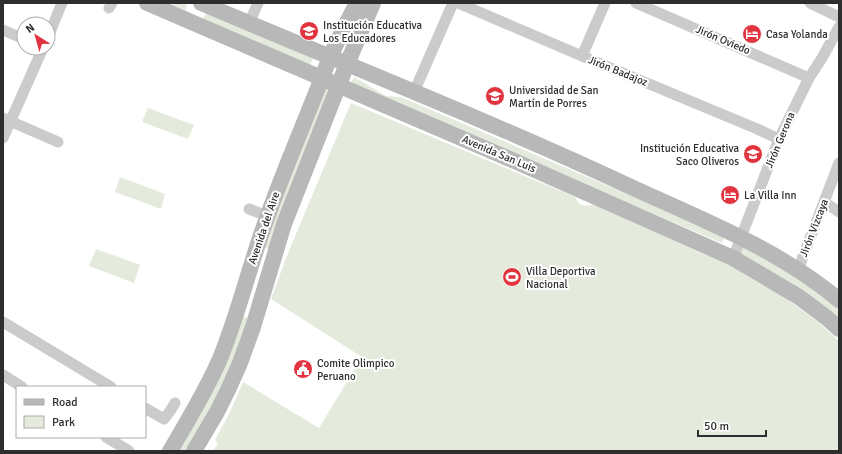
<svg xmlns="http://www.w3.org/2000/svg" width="842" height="454" font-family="Signika,sans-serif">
  <rect width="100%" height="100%" fill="#fff"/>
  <!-- green -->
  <g fill="#e4ebdc">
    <polygon points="158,3 182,3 187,5 185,14"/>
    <polygon points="206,13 313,58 310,65 202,21"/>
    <polygon points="354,77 386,96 401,97 725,236 722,243 350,85"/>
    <polygon points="323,82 336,87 269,249 262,247"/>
    <path d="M351 103 575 197C579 207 584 206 594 205L673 240 705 255 719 258 772 288 818 322 839 341V451H213L218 443 215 440 230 412 243 382 319 428 362 357 271 299 288 253Z"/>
    <polygon points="148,108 194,125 188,139 142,122"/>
    <polygon points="120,177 165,194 161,209 115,192"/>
    <polygon points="743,242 839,304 839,320 738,257"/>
    <polygon points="96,249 140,265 134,283 89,266"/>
    <polygon points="240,316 248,318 227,378 188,451 174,451"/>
  </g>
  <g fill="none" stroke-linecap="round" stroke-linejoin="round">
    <!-- street -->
    <g stroke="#cbcbcb" stroke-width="11">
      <polyline points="458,3 582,56 755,128 779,139"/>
      <polyline points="636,3 809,78"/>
      <polyline points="810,3 839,17"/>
      <polyline points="109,8 112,3"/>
      <polyline points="249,23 258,3"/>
      <polyline points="3,30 24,39"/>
      <polyline points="48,37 62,3"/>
      <polyline points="582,56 605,3"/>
      <polyline points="414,92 453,3"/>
      <polyline points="3,118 58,142"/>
      <polyline points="3,138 43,48"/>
      <polyline points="824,202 839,212"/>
      <polyline points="249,209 267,216"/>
      <polyline points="733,258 779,139 809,78 822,58 839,27"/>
      <polyline points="799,270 802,259 839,163"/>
      <polyline points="3,322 111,387"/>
      <polyline points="3,375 22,387"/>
      <polyline points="145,408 164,419 170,411 175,403"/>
      <polyline points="106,437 129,451"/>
    </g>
    <!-- secondary -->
    <g stroke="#b8b8b8" stroke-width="16">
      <polyline points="147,3 519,163 733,258 799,297 827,318 839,329"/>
      <path d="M201 3C345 64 490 121 631 187 703 220 778 249 839 300"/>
      <path d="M170 451C187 422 206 391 219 361 239 313 250 263 268 215 287 162 310 110 330 57L338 40 357 3"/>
      <polyline points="194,451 217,412 228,390 240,363 253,327 284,224 347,64 373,3"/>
    </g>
  </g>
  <!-- icons -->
  <defs>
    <g id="school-disc" transform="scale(1)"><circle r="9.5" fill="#e1343e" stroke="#fff"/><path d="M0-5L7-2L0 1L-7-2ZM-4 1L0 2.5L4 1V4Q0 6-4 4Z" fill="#fff"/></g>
    <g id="hotel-disc" transform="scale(1)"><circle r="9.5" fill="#e1343e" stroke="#fff"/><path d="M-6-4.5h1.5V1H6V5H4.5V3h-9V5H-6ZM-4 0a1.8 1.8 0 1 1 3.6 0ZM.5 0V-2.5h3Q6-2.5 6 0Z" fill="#fff"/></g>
    <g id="university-disc" transform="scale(1)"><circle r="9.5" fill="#e1343e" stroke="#fff"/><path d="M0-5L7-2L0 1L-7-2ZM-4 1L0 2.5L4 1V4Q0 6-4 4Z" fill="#fff"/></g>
    <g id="stadium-disc" transform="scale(1)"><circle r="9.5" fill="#e1343e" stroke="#fff"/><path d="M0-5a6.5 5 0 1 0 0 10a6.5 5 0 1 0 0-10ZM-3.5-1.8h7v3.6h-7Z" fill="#fff"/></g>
    <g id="civic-disc" transform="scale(1)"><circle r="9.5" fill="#e1343e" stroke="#fff"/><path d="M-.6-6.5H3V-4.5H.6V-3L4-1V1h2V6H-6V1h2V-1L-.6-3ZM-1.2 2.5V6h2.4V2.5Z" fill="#fff"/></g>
  </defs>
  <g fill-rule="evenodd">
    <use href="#school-disc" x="309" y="31"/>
    <use href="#hotel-disc" x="752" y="34"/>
    <use href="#university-disc" x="495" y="96"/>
    <use href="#school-disc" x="753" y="154"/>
    <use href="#hotel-disc" x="730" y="195"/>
    <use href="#stadium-disc" x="512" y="277"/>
    <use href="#civic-disc" x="303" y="369"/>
  </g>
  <g text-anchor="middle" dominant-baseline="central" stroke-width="4" stroke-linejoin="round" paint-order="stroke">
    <!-- poi labels -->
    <g font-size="11" fill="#2e2e2e" stroke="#fff" text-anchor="start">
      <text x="323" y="25">Institución Educativa<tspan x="323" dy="13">Los Educadores</tspan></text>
      <text x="766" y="34">Casa Yolanda</text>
      <text x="509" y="90">Universidad de San<tspan x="509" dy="13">Martín de Porres</tspan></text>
      <text x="739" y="148" text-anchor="end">Institución Educativa<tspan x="739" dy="13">Saco Oliveros</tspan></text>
      <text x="744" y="195">La Villa Inn</text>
      <text x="526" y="271">Villa Deportiva<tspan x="526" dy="13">Nacional</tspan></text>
      <text x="317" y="363">Comite Olimpico<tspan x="317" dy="13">Peruano</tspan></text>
    </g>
    <!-- street labels -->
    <g font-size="11" fill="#2e2e2e" stroke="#fff">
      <text transform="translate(723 40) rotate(23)">Jirón Oviedo</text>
      <text transform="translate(618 71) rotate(22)">Jirón Badajoz</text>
      <text transform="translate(780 140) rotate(-67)">Jirón Gerona</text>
      <text transform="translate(499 154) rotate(23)">Avenida San Luis</text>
      <text transform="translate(264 228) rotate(-71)">Avenida del Aire</text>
      <text transform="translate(814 228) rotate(-69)">Jirón Vizcaya</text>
    </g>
  </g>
  <!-- border -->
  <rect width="842" height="454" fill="none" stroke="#2e2e2e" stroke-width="8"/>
  <!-- legend -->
  <rect x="16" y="386" width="130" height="52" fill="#ffffff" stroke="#ababab"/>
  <rect x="24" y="399" width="20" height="6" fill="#b8b8b8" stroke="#ababab"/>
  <text x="52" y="406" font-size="12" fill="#2e2e2e">Road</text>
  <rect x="24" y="416" width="20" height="12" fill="#e4ebdc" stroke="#ababab"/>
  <text x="52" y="426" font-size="12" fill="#2e2e2e">Park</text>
  <!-- north arrow -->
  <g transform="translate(36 36) rotate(323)"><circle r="19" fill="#ffffff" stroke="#ababab"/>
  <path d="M0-3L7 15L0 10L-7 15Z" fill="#e1343e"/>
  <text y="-6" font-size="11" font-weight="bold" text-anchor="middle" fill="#2e2e2e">N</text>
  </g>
  <!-- scale -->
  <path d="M698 430v6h68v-6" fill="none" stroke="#2e2e2e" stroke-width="2"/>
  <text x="704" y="430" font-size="12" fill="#2e2e2e" stroke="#ffffff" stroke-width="3" paint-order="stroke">50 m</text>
</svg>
